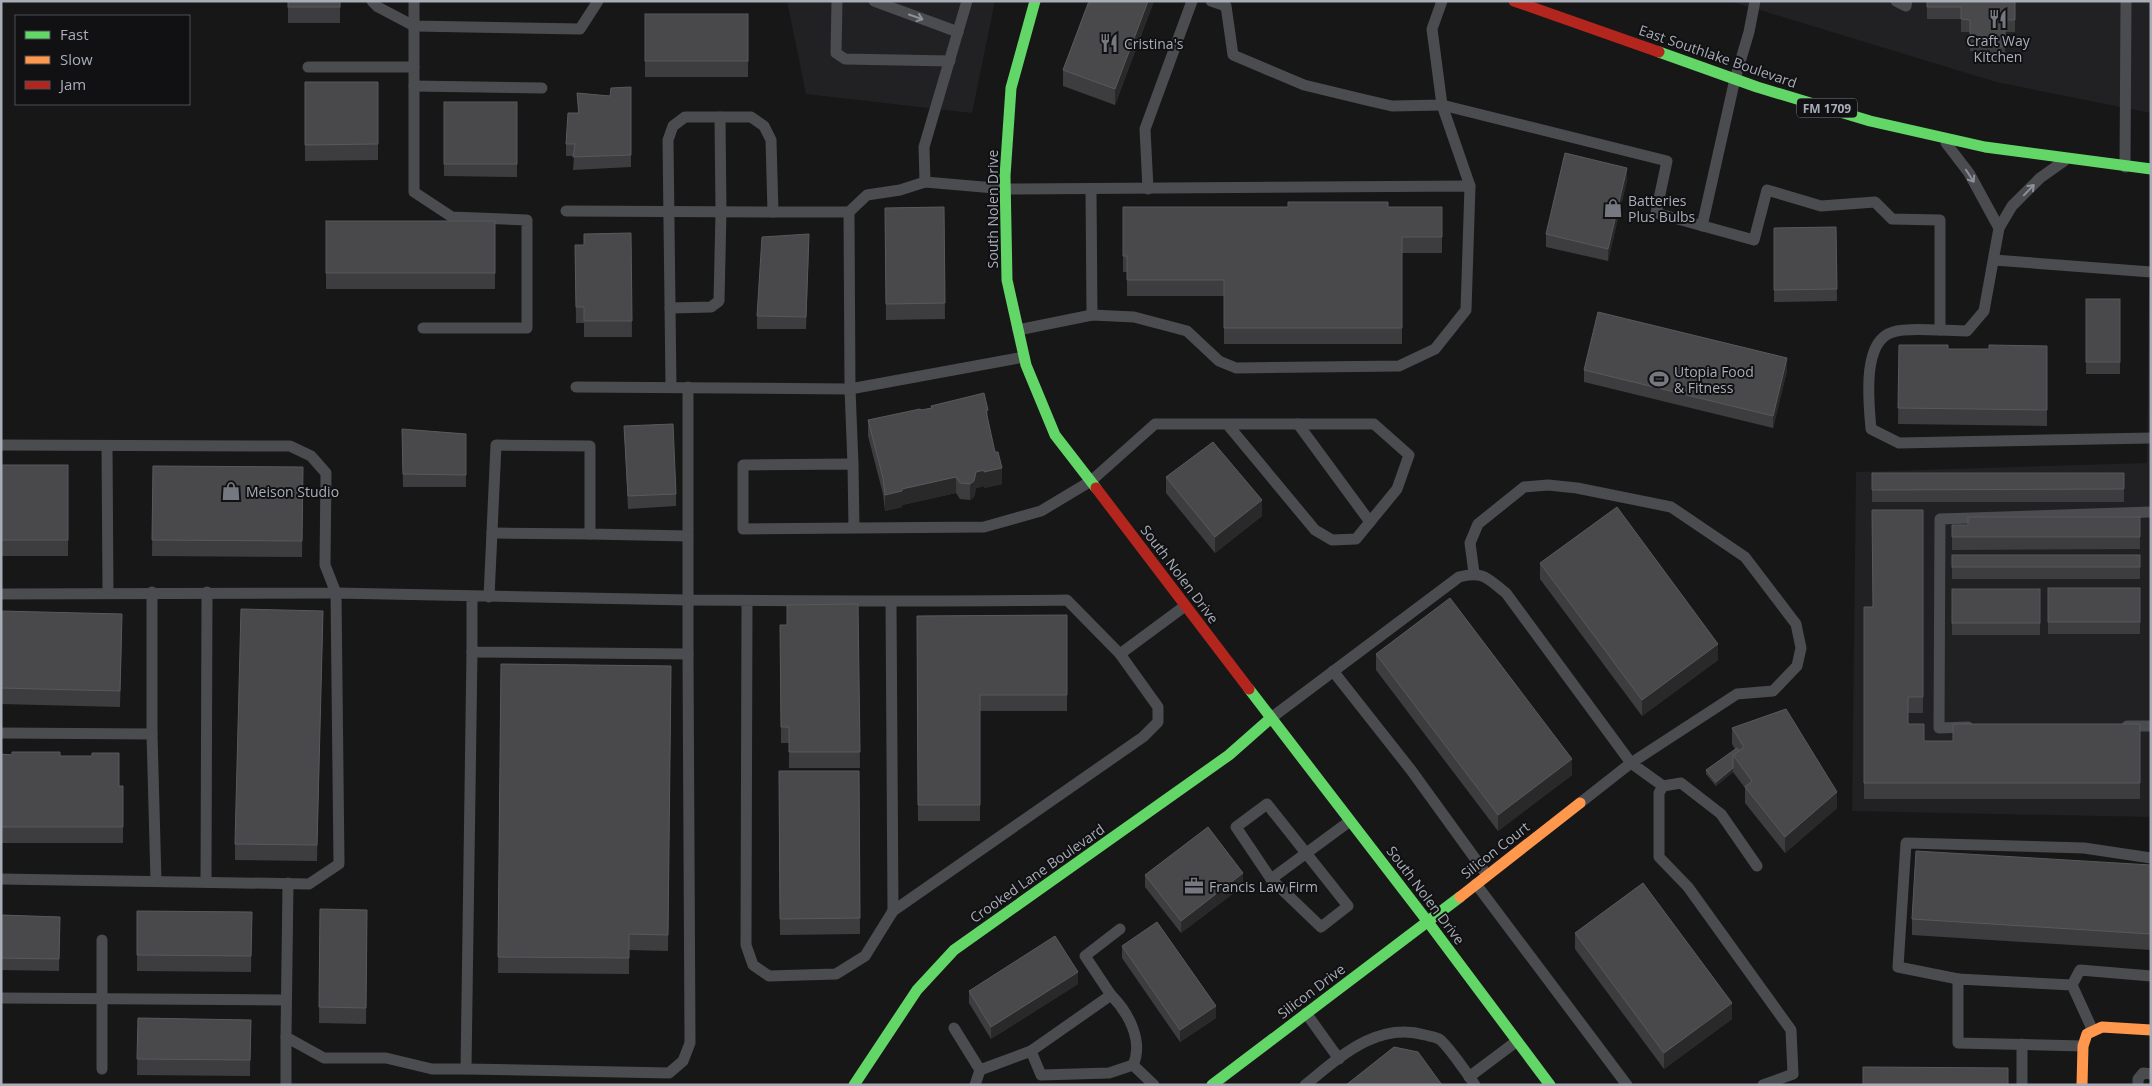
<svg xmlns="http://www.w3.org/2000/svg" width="2152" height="1086" font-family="'Open Sans',sans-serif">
  <rect width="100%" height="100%" fill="#171717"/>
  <!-- built -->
  <g fill="#212123">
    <polygon points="787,1 995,1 972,113 806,94"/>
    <polygon points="1730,1 2151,1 2151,113 1996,82"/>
    <polygon points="2149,284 2151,284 2151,817 1852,811 1856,472 2147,463"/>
  </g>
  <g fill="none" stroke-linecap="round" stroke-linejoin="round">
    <!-- lane -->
    <g stroke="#4b4c50" stroke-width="11">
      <polyline points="372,1 378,7 414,26 580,29 598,1"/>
      <polyline points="414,1 414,192 452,217 527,220 527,328 423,328"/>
      <polyline points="837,1 836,53 845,59 950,61"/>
      <polyline points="874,1 958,32"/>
      <polyline points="967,1 924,147 925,182 1006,189 1470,186 1466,310 1435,349 1399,366 1236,368 1219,361 1187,331 1134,317 1092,315 1018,330"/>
      <polyline points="1211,1 1226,6 1233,55 1304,85 1366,100 1392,106 1442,105 1432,29 1442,1"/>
      <polyline points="1896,1 1906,6 1907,1"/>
      <polyline points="308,67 414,67"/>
      <polyline points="414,86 542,88"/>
      <polyline points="1442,105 1667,161 1656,213 1754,240 1767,190 1821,206 1875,202 1892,219 1940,220 1940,330 1967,331 1984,311 1999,228 2012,206 2040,178 2064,161"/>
      <polyline points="1442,105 1470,186"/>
      <polyline points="1946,143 1969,173 1999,228"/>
      <polyline points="2125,167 2126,1"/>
      <polyline points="1091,189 1092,315"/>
      <polyline points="1148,189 1145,129 1192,1"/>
      <polyline points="566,211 773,212"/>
      <polyline points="849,212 850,389 853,464"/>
      <polyline points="1702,226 1735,79 1749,32 1755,1"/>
      <polyline points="1994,260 2151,272"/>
      <polyline points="670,308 711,307 719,301 721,212 720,117"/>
      <path d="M1940 330C1927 330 1905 328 1893 332 1861 341 1869 404 1871 429L1899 443 2151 438"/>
      <polyline points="576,387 850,389 1024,357"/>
      <polyline points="671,387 668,140 673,126 685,117 751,117 764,126 771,140 773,212 849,212 867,195 900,190 925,182"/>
      <path d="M688 387V600C814 601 941 602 1067 600L1120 654 1158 707V722L1143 737 893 911 865 956 836 974 769 976 753 965 746 945 747 601"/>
      <polyline points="1298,424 1370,522"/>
      <polyline points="1,445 290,446 311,456 326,473 325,565 336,593 1,594"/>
      <polyline points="107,446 108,593"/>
      <polyline points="854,528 853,464 743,465 743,529 984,527 1041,511 1091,481 1155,424 1374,424 1409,455 1397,489 1356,539 1332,540 1315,530 1227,424"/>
      <polyline points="492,533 590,534"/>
      <polyline points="1474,573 1470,543 1478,524 1524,487 1548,485 1577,488 1671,507 1745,557 1796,624 1801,648 1797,666 1773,691 1737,694 1631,763 1663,786"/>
      <polyline points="152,592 152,734 156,881"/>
      <polyline points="489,597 496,445 590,446 590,534 688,536"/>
      <polyline points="891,602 893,911"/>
      <polyline points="1120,654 1185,606"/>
      <polyline points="1333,671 1411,770 1487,875"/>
      <path d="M1271 718 1459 577C1483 570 1488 579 1506 593L1631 763 1580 803"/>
      <polyline points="2127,726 2151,726"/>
      <polyline points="1968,727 1939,728 1940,519 2151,512"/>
      <polyline points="1,733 152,734"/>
      <polygon points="1267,804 1348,906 1321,927 1271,879 1236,827"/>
      <polyline points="1757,866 1721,814 1681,783 1663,786 1659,793 1659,857 1688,887 1791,1030 1793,1074 1763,1085"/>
      <polyline points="1,879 309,884 339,864 336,593 688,600 688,654 472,652 472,597"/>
      <polyline points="1271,879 1350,821"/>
      <polyline points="206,882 207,592"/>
      <polyline points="288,883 286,1037 324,1058 386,1058 432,1069 466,1069 472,652"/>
      <polyline points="1476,884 1627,1085"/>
      <polyline points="102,940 102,1069"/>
      <polyline points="1958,979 1898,967 1906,843 2084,848 2151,858"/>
      <polyline points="2072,985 2080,970 2151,976"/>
      <path d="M1111 995C1128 1012 1144 1041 1133 1065L1109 1073 1041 1075 1031 1051Z"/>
      <polyline points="1111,995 1085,956 1120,929"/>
      <polyline points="1,998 286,1000"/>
      <polyline points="1306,1013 1339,1059"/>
      <polyline points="954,1028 980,1070 1031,1051"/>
      <polyline points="2022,1044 2022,1085"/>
      <polyline points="2083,1046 1958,1043 1958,979 2072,985 2093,1031"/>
      <polyline points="1133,1065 1154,1085"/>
      <polyline points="466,1069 669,1073 683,1061 690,1043 688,654"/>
      <polyline points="1469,1077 1517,1041"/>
      <polyline points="286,1085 286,1037"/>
      <polyline points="975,1085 980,1070"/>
      <path d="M1305 1085C1340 1057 1377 1021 1425 1035 1429 1036 1436 1037 1439 1039 1446 1043 1469 1076 1475 1085"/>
      <polyline points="2138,1085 2138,1079 2143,1073 2151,1074"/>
    </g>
    <!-- fast -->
    <g stroke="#63d668" stroke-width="11">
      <polyline points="1035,1 1011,88 1005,176 1007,280 1026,365 1055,435 1096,488"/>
      <polyline points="1659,52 1757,87 1870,121 1985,147 2151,169"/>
      <polyline points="1249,689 1428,922 1550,1085"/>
      <polyline points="854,1085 917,990 954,950 1229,755 1271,718"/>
      <polyline points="1212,1085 1460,897"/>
    </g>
    <!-- slow -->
    <g stroke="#ff974d" stroke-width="11">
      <polyline points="1460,897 1580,803"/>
      <polyline points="2082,1085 2083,1046 2087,1034 2102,1027 2151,1030"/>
    </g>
    <!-- jam -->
    <g stroke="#b3261e" stroke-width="11">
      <polyline points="1514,1 1659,52"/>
      <polyline points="1096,488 1249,689"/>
    </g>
  </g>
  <!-- wall -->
  <g fill="#3d3d3f">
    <rect x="288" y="1" width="52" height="22"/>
    <polygon points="1089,1 1154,1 1115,105 1063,86 1063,70"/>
    <polygon points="1927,1 2015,1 2015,32 2005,32 2005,59 1984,58 1984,51 1970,51 1970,32 1961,32 1961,19 1927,19"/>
    <rect x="645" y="14" width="103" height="63"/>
    <polygon points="305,82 378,82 378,160 305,161"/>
    <polygon points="631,87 631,167 573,170 574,156 566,156 566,144 578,113 577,93 610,96"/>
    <polygon points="444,102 517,102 517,177 444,176"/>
    <polygon points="1627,180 1608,261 1546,247 1546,234"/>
    <polygon points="944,207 945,319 886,320 885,208"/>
    <polygon points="1123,207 1442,207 1442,253 1402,253 1402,344 1224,344 1224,296 1127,296 1127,272 1123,272"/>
    <rect x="326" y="221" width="169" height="68"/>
    <polygon points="1836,227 1837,301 1774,302 1774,228"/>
    <polygon points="631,233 632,337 584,337 584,323 576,323 575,245 584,245"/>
    <polygon points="809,246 806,329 757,329 757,316"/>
    <rect x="2086" y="299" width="34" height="75"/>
    <polygon points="1899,345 1948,349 1989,349 2047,346 2047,426 1898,424"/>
    <polygon points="1584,370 1787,371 1773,428 1584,382"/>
    <polygon points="931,406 988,421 1002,484 984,488 984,486 976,488 974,497 970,500 960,499 956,493 902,505 902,507 885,511 883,494 868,436 868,420 921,410 931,408"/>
    <polygon points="624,426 676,494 676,506 628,509"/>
    <polygon points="402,429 466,434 466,487 403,487"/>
    <rect x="1" y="465" width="67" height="91"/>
    <polygon points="153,466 303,467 302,557 152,556"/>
    <rect x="1872" y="473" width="252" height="29"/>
    <polygon points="1166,477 1262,516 1215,553 1166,493"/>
    <polygon points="1923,510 1923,713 1908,713 1908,724 1924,741 1953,741 2140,724 2140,799 1864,799 1864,607 1872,607"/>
    <polygon points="2140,517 2140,549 1952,550 1952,525 1968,525"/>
    <rect x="1952" y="555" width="188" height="24"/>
    <polygon points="1540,563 1718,660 1642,716 1540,579"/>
    <rect x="2048" y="588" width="92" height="46"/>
    <rect x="1952" y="589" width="88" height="46"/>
    <polygon points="858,604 860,768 789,768 789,743 781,743 780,625 787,625"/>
    <polygon points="1,611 122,630 120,707 1,704"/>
    <polygon points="323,611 317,861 235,860 235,844"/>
    <polygon points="1067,615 1067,711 980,711 980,821 918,821 917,616"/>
    <polygon points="1376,654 1572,775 1498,831 1376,670"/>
    <polygon points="501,664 671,666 668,951 629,950 629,974 498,973"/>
    <polygon points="1732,728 1837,808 1785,853 1745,803 1745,788 1733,772 1716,786 1706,774 1706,770 1735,749 1732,744"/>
    <polygon points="1,754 60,756 119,786 123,786 123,843 1,843"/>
    <polygon points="779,771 859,771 860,934 780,935"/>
    <polygon points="2151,865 2151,950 1912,935 1912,919"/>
    <polygon points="1145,875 1243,886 1181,933 1145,887"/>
    <polygon points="320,909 367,910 366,1024 319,1023"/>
    <polygon points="137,911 252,912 251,972 137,971"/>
    <polygon points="1,915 60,917 59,971 1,970"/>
    <polygon points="1575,933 1732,1019 1664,1069 1575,949"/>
    <polygon points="1122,946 1216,1018 1180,1042 1122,958"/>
    <polygon points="1078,984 991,1039 969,1003 969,991"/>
    <polygon points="138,1018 251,1020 250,1076 137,1075"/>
  </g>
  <!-- shaded-wall -->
  <g fill="#29292a">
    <polygon points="1148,1 1154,1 1115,105 1115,89"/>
    <polygon points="1627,168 1627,180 1608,261 1608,249"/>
    <polygon points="809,234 809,246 806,329 806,317"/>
    <polygon points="1787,358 1787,371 1773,428 1773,416"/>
    <polygon points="988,410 988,426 986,411"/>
    <polygon points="1002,468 1002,484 984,488 984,472"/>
    <polygon points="984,470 984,486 976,488 974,497 970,500 970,484 976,472"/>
    <polygon points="956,477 956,493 902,505 902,507 885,511 885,495 902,489"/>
    <polygon points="1262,500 1262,516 1215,553 1215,537"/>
    <polygon points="1718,644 1718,660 1642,716 1642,700"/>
    <polygon points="1572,759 1572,775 1498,831 1498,815"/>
    <polygon points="1733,768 1733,772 1716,786 1716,782"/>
    <polygon points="1837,792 1837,808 1785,853 1785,837"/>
    <polygon points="1243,873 1243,886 1181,933 1181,921"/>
    <polygon points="1078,972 1078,984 991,1039 991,1027"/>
    <polygon points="1732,1003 1732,1019 1664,1069 1664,1053"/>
    <polygon points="1216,1006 1216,1018 1180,1042 1180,1030"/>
  </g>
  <!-- building -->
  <g fill="#49494c" stroke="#58595d">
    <rect x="288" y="1" width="52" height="6"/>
    <polygon points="1089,1 1148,1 1115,89 1063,70"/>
    <polygon points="1927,1 2015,1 2015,20 2005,20 2005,47 1984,46 1984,39 1970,39 1970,20 1961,19 1961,7 1927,7"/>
    <rect x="645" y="14" width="103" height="47"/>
    <polygon points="305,82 378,82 378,144 305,145"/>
    <polygon points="631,87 631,155 573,157 575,144 566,144 568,113 579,113 577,93 610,96 611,88"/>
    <rect x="444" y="102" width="73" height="62"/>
    <polygon points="1565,153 1627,168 1608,249 1546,234"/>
    <polygon points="1288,202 1388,202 1388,207 1442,207 1442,237 1402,237 1402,328 1224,328 1224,280 1127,280 1127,256 1123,256 1123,207 1288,207"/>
    <polygon points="944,207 945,303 886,304 885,208"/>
    <rect x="326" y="221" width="169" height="52"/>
    <polygon points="1836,227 1837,289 1774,290 1774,228"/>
    <polygon points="631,233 632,321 584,321 584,307 576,307 575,245 584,245 584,234"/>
    <polygon points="809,234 806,317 757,316 762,237"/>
    <rect x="2086" y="299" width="34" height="63"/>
    <polygon points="1598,312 1787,358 1773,416 1584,370"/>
    <polygon points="1899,345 1948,345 1948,349 1989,349 1989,345 2047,346 2047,410 1898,408"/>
    <polygon points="984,393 988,410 986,411 995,452 998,452 1002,468 984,472 984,470 976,472 974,481 970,484 960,483 956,477 902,489 902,491 885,495 883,478 868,420 920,409 921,410 932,408 931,406"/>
    <polygon points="673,424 676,494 628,496 624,426"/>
    <polygon points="402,429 466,434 466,475 403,474"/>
    <polygon points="1213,442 1262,500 1215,537 1166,477"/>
    <rect x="1" y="465" width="67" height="75"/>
    <polygon points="153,466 303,467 302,541 152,540"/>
    <polygon points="1872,473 2124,473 2124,489 1872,490"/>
    <polygon points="1617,507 1718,644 1642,700 1540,563"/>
    <polygon points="1872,510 1923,510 1923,697 1908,697 1908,724 1924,724 1924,741 1953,741 1953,724 2140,724 2140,783 1864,783 1864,607 1873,607"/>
    <polygon points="1968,517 2140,517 2140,537 1952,537 1952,525 1968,525"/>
    <rect x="1952" y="555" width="188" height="12"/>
    <rect x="2048" y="588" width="92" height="34"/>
    <rect x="1952" y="589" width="88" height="34"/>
    <polygon points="1450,598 1572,759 1498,815 1376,654"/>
    <polygon points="858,604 860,752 789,752 789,727 781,727 780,625 787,625 787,605"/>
    <polygon points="241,609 323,611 317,845 235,844"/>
    <polygon points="1,611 122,614 120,691 1,688"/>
    <polygon points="1067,615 1067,695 980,695 980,805 918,805 917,616"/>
    <polygon points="501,664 671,666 668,935 629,934 629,958 498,957"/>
    <polygon points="1786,709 1837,792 1785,837 1745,787 1752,781 1733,755 1744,747 1732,728"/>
    <polygon points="1737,748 1739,751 1733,755 1733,768 1716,782 1706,770"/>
    <polygon points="12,752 60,752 60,756 92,756 92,753 119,753 119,786 123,786 123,827 1,827 1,754 12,755"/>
    <polygon points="779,771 859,771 860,918 780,919"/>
    <polygon points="1208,827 1243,873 1181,921 1145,875"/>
    <polygon points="1916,851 2151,865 2151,934 1912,919"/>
    <polygon points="1643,883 1732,1003 1664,1053 1575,933"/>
    <polygon points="320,909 367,910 366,1008 319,1007"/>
    <polygon points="137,911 252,912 251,956 137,955"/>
    <polygon points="1,915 60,917 59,959 1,958"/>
    <polygon points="1157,922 1216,1006 1180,1030 1122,946"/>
    <polygon points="1055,936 1078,972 991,1027 969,991"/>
    <polygon points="138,1018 251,1020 250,1060 137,1059"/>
    <polygon points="1394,1047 1418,1052 1442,1085 1346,1085"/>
    <polygon points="1863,1067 2008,1068 2008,1085 1863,1085"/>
  </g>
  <!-- one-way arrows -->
  <defs><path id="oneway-shaft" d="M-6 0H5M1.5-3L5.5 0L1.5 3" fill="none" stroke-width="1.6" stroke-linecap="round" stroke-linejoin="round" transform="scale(1.25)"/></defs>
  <g stroke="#8c9099">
    <use href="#oneway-shaft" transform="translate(916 17) rotate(19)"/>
    <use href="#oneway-shaft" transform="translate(1970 176) rotate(57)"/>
    <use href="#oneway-shaft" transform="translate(2029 190) rotate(-46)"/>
  </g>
  <!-- icons -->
  <defs>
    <g id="restaurant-bare" transform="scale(1.5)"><path d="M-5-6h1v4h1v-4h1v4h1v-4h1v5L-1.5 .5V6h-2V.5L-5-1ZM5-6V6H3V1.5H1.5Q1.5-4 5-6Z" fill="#757880" stroke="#111113" stroke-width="2.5" paint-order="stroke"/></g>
    <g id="shop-bare" transform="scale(1.5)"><path d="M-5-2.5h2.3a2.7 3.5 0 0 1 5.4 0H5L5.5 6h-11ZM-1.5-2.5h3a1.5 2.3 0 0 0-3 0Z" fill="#757880" stroke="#111113" stroke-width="2.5" paint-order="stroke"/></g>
    <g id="stadium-bare" transform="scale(1.5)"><path d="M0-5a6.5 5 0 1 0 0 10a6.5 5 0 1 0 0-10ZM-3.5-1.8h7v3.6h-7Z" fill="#757880" stroke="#111113" stroke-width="2.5" paint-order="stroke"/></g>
    <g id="office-bare" transform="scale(1.5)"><path d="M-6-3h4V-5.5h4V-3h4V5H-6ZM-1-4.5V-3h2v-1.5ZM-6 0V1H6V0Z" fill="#757880" stroke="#111113" stroke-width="2.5" paint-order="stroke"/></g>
  </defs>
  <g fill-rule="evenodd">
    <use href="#restaurant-bare" x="1998" y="19"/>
    <use href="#restaurant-bare" x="1109" y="43"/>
    <use href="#shop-bare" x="1613" y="208"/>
    <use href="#stadium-bare" x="1659" y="379"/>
    <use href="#shop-bare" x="231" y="491"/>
    <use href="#office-bare" x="1194" y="886"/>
  </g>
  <g text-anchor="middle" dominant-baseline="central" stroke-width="4" stroke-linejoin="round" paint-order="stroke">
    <!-- shield labels -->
    <rect fill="#111113" stroke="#7b7e86" stroke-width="1" x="1797" y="98.5" width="60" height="19" rx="4"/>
    <g font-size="12" font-weight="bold" fill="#a8adb8">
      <text x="1827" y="108">FM 1709</text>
    </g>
    <!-- poi labels -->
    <g font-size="14" fill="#a8adb8" stroke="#111113" text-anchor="start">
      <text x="1998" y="40" text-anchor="middle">Craft Way<tspan x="1998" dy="16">Kitchen</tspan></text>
      <text x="1124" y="43">Cristina's</text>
      <text x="1628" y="200">Batteries<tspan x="1628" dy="16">Plus Bulbs</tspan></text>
      <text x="1674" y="371">Utopia Food<tspan x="1674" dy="16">&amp; Fitness</tspan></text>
      <text x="246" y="491">Meison Studio</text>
      <text x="1209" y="886">Francis Law Firm</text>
    </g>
    <!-- street labels -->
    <g font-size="14" fill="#a8adb8" stroke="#111113">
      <text transform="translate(1718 56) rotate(19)">East Southlake Boulevard</text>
      <text transform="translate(992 209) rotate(-90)">South Nolen Drive</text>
      <text transform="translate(1180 574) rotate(53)">South Nolen Drive</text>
      <text transform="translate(1495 850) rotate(-38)">Silicon Court</text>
      <text transform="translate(1037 873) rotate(-35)">Crooked Lane Boulevard</text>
      <text transform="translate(1426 895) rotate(53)">South Nolen Drive</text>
      <text transform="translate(1311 991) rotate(-37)">Silicon Drive</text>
    </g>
  </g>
  <!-- border -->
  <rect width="2152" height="1086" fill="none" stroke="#a8adb8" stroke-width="5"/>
  <!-- legend -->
  <rect x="15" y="15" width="175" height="90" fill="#111113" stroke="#4d4f55"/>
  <rect x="25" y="31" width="25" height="8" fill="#63d668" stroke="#4d4f55"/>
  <text x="60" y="40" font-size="15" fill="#a8adb8">Fast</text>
  <rect x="25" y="56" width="25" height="8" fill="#ff974d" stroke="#4d4f55"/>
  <text x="60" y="65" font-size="15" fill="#a8adb8">Slow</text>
  <rect x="25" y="81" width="25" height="8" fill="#b3261e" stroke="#4d4f55"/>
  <text x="60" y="90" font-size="15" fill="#a8adb8">Jam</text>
</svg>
